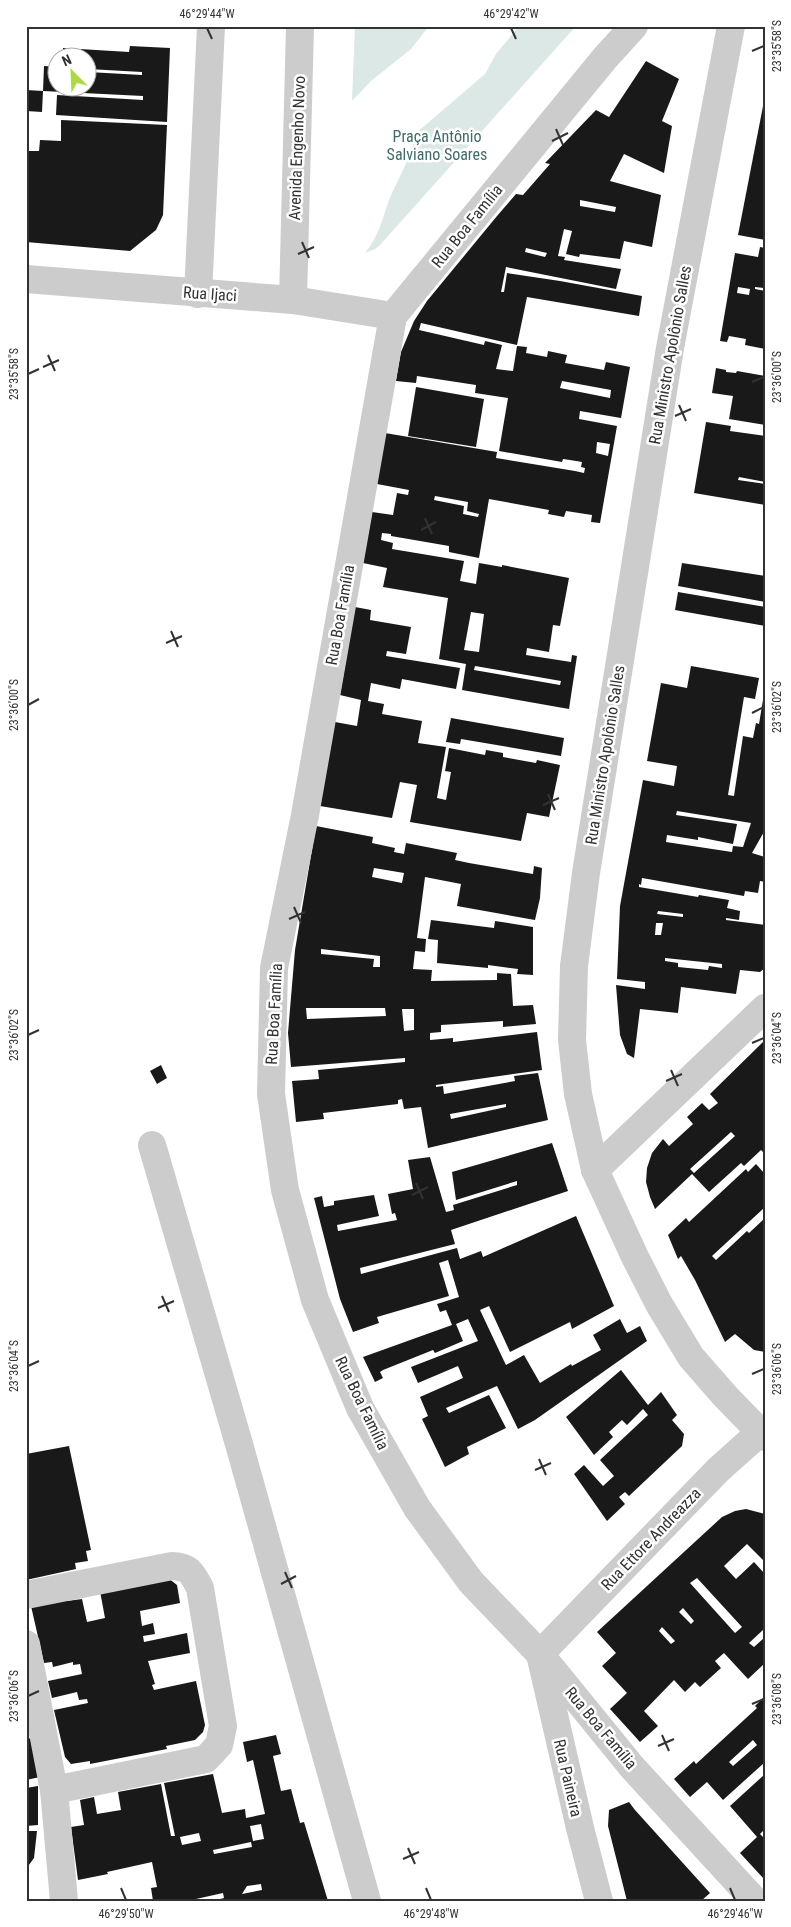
<svg xmlns="http://www.w3.org/2000/svg" width="791" height="1927" font-family="'Roboto Condensed',sans-serif">
  <rect width="100%" height="100%" fill="#fff"/>
  <!-- green -->
  <g fill="#dbe8e6">
    <polygon points="355,26 429,26 411,49 371,81 352,101"/>
    <path d="M519 26H576L380 245 375 249 365 253C379 236 382 220 389 200 398 178 412 157 415 134L485 74 496 54Z"/>
  </g>
  <!-- building -->
  <g fill="#191919" fill-rule="evenodd">
    <polygon points="130,46 170,48 167,122 56,115 57,95 143,100 143,96 43,91 42,112 26,111 26,90 43,91 44,66 58,67 58,88 88,88 88,72 142,75 142,72 88,69 88,58 63,58 63,48 129,52"/>
    <path d="M646 61 679 79 662 121 672 126 664 173 624 154 610 181 661 195 652 247 624 241 620 259 580 254 579 257 566 254 572 231 564 229 558 256 565 257 564 260 621 269 616 289 506 267 501 292H504L507 273 560 281 642 296 639 316 527 297 517 345 421 323 419 330 484 345 485 341 502 345 496 369 513 371 517 346 527 347 526 353 547 357 548 351 567 355 565 363 604 370 606 362 630 367 621 418 580 411 579 419 617 426 600 523 591 522 592 515 566 511 564 517 548 514 549 510 489 499 479 558 449 552V546L391 536V534L382 533 381 540 393 543 392 549 464 561 460 581 476 584 479 563 502 567V565L569 578 560 626 553 625 549 652 527 648 526 655 571 662 572 655 577 656 569 709 462 690 466 664 439 659 448 598 383 587 387 568 363 563 372 512 393 515 397 493 408 495 409 490 377 484 385 433 497 452 496 458 575 471 584 473 585 468 581 467 582 462 570 460 563 459 562 462 499 451 508 398 475 393 476 385 417 376 416 383 396 381 401 352 414 321 427 301 497 216 516 194 523 195 550 164 545 163 596 110 609 117ZM580 200 616 207 615 212 580 206ZM526 248 547 253 545 257 525 252ZM562 381 611 390 610 398 560 388ZM597 442 610 444 608 456 596 453ZM435 496 468 502 467 511 479 514 478 517 463 514 464 506 434 500ZM471 612 484 614 479 652 464 650ZM475 666 561 681 560 685 474 670Z"/>
    <polygon points="764,101 765,101 765,240 738,235"/>
    <polygon points="61,120 167,125 163,215 156,230 130,251 26,242 26,151 39,151 40,140 61,141"/>
    <path d="M760 247 765 248V288L755 287V289L765 291V349L745 345 746 339 729 336 727 342 720 341 735 253 758 257ZM738 287 750 289 749 295 737 293Z"/>
    <polygon points="716,368 726,370 726,372 736,373 737,371 765,376 765,425 729,419 733,396 712,393"/>
    <polygon points="416,387 484,399 476,447 408,436"/>
    <polygon points="706,422 731,426 730,431 765,436 765,482 739,477 738,480 765,484 765,505 694,493"/>
    <polygon points="682,563 765,576 765,602 678,586"/>
    <polygon points="678,592 765,607 765,626 675,610"/>
    <polygon points="355,607 371,610 370,620 411,627 406,654 387,651 386,656 460,668 456,689 402,679 400,689 371,683 368,701 384,704 382,714 422,721 418,743 446,747 437,798 446,800 451,772 445,771 449,748 485,755 486,750 503,753 503,757 536,763 537,760 560,765 549,817 527,813 521,841 410,822 417,785 400,782 392,818 320,806 335,722 357,726 361,700 340,695"/>
    <path d="M691 666 759 678 755 699 744 697 728 795 734 796 743 736 753 738 756 723 759 724 763 700 765 701V830L752 853 765 857V882L760 881 758 893 745 891 744 896 642 878 641 885 639 884V887L698 897 699 895 729 900 727 908 740 911 739 920 726 918V920L765 925V968L760 972 740 970 736 994 681 987 678 1013 640 1009 634 1058 627 1054 620 1035 616 985 645 989V982L617 979 620 906 643 780 674 786 677 766 647 761 661 683 687 688ZM677 811 751 823 743 847 733 846 732 852 666 842 667 835 698 840V837L733 844 737 824 676 815ZM658 911 683 914V917L657 914ZM656 923H663L661 935H655ZM665 958 722 964V968L709 966 708 970 678 967V963L665 961Z"/>
    <polygon points="451,718 564,738 561,756 461,739 460,744 446,742"/>
    <path d="M316 826 373 837 372 843 395 848 394 852 404 854 406 843 457 853 455 860 469 863 533 874 534 866 542 868 540 898 535 920 457 906 461 884 425 877 417 938 426 939 425 952 415 951 413 969 432 970 431 981 497 980V973L511 974 513 1006 533 1005 536 1024 503 1027V1021L441 1025V1032L430 1033V1040L453 1038V1042L537 1032 542 1070 436 1085V1087L443 1086 444 1094 515 1081 514 1076 538 1073 548 1120 428 1148 421 1107 404 1109 402 1099 398 1100V1104L323 1113 324 1119 296 1122 292 1081 319 1079 318 1070 405 1062V1058L291 1067 288 1033 295 950ZM374 868 404 873 402 883 372 877ZM321 949 380 956V967H373L374 959 321 954ZM306 1008H385L386 1016 307 1019ZM402 1009H414V1030L404 1031ZM506 1104V1107L451 1119 450 1114Z"/>
    <polygon points="431,920 494,928 495,921 533,927 533,975 517,974 518,969 488,965 488,968 437,963 438,940 428,939"/>
    <path d="M763 1042 765 1044V1154L761 1150 744 1166 741 1163 709 1192 692 1174 655 1209 650 1197 646 1182 647 1168 652 1153 663 1139 669 1146 693 1124 687 1117 702 1103 709 1110 718 1103 710 1094ZM731 1132 735 1136 694 1173 690 1169Z"/>
    <polygon points="161,1065 167,1078 157,1084 150,1071"/>
    <polygon points="552,1143 568,1191 451,1230 455,1244 360,1268 361,1274 457,1248 460,1259 481,1251 483,1257 576,1216 614,1306 572,1329 570,1322 510,1352 489,1306 480,1310 504,1361 506,1365 524,1355 540,1383 571,1364 572,1366 601,1350 593,1335 620,1319 627,1333 640,1326 647,1341 535,1420 518,1429 497,1386 446,1408 449,1413 489,1395 506,1428 467,1447 469,1454 445,1467 422,1419 428,1416 420,1397 463,1378 458,1366 418,1383 411,1367 478,1341 468,1319 456,1324 463,1341 435,1353 433,1350 383,1370 380,1372 383,1378 375,1382 363,1357 452,1325 446,1310 440,1312 437,1304 459,1297 448,1260 439,1263 449,1296 377,1317 379,1323 353,1332 340,1299 314,1198 322,1196 324,1207 334,1205 334,1201 374,1195 379,1216 337,1225 338,1231 397,1220 395,1213 392,1214 388,1194 413,1189 408,1160 430,1157 446,1212 454,1210 453,1205 517,1185 517,1181 456,1200 452,1172"/>
    <polygon points="756,1164 765,1174 765,1205 763,1207 764,1208 712,1256 716,1260 747,1231 749,1233 765,1218 765,1352 754,1350 735,1334 725,1342 695,1280 681,1256 678,1259 668,1235 686,1218 689,1222 746,1169 748,1172"/>
    <polygon points="621,1370 648,1405 661,1392 677,1415 672,1420 684,1434 682,1446 629,1496 625,1492 619,1497 625,1504 607,1521 574,1474 584,1465 603,1486 614,1476 600,1460 648,1415 643,1409 627,1425 622,1420 609,1432 613,1437 594,1455 566,1417"/>
    <polygon points="69,1446 91,1550 86,1551 88,1561 75,1563 76,1569 26,1580 26,1454"/>
    <path d="M746 1509 765 1514V1562L747 1544 724 1566 736 1579 754 1562 765 1574V1628L749 1643 754 1647 765 1637V1663L748 1679 724 1653 715 1661 721 1668 700 1687 695 1682 685 1692 674 1680 644 1711 658 1726 640 1742 610 1709 627 1693 602 1666 616 1653 597 1632 722 1517 735 1511ZM697 1578 742 1627 735 1633 690 1583ZM683 1608 694 1621 691 1624 679 1612ZM662 1627 675 1641 671 1644 659 1631Z"/>
    <polygon points="168,1578 177,1585 180,1603 140,1611 142,1626 153,1623 155,1634 143,1636 144,1642 187,1633 190,1653 148,1661 155,1684 152,1685 154,1690 196,1681 205,1725 203,1732 195,1740 166,1746 167,1749 90,1764 90,1761 71,1764 65,1757 54,1710 88,1703 87,1699 79,1700 77,1692 52,1698 48,1681 82,1674 80,1664 73,1665 73,1662 53,1667 52,1662 44,1663 31,1606 67,1598 67,1601 82,1599 87,1622 105,1618 100,1591"/>
    <path d="M765 1696V1762L723 1800 707 1782 690 1797 674 1779 694 1761 696 1764 757 1708 755 1706ZM753 1740 757 1745 733 1766 729 1762Z"/>
    <path d="M276 1735 281 1754 273 1756 281 1791 291 1789 300 1823 304 1822 328 1901H213L224 1898 223 1893 187 1901H153L151 1888 157 1887 152 1862 107 1872 108 1874 78 1880 71 1827 84 1825 80 1800 94 1797 97 1814 121 1810 118 1792 161 1784 171 1836H175L164 1783 213 1774 222 1813 245 1809 246 1818 265 1814 253 1760 247 1762 243 1742ZM261 1824 264 1839 253 1841 250 1826ZM199 1833 201 1841 182 1845 180 1837ZM251 1842 252 1847 214 1854 213 1850ZM261 1884 262 1890 242 1894 247 1886Z"/>
    <polygon points="31,1738 40,1777 26,1780 26,1739"/>
    <polygon points="765,1774 765,1829 760,1834 765,1839 765,1880 740,1853 757,1837 730,1806"/>
    <polygon points="38,1786 38,1825 26,1826 26,1788"/>
    <polygon points="629,1802 635,1810 710,1893 701,1901 627,1901 608,1826 609,1810"/>
    <polygon points="26,1831 37,1831 34,1858 26,1869"/>
  </g>
  <g fill="none" stroke-linecap="round" stroke-linejoin="round">
    <!-- street -->
    <g stroke="#ccc" stroke-width="28">
      <polyline points="634,26 605,58 393,316 305,815 274,968 271,1094 285,1190 315,1300 360,1408 417,1508 471,1582 540,1654 632,1767 755,1901"/>
      <polyline points="731,26 670,348 586,873 574,966 572,1040 578,1094 595,1170 635,1257 659,1304 691,1357 726,1397 765,1437"/>
      <polyline points="26,279 293,300 393,316"/>
      <polyline points="198,294 211,26"/>
      <polyline points="293,300 300,26"/>
      <polyline points="152,1145 239,1444 367,1901"/>
      <polyline points="595,1170 765,1008"/>
      <path d="M26 1595 172 1566C190 1567 192 1573 200 1588L223 1726 219 1745 206 1759 54 1790"/>
      <polyline points="26,1644 54,1790 64,1901"/>
      <polyline points="599,1901 580,1828 540,1654 718,1470 765,1428"/>
    </g>
  </g>
  <!-- ticks -->
  <path fill="none" stroke="#323232" stroke-width="2" d="M207 28 212 39M511 28 516 39M752 51 764 46M556 129 563 145M552 141 568 133M302 242 309 258M298 254 314 247M48 355 55 371M43 367 59 360M28 374 39 369M752 382 764 377M679 405 686 421M675 416 691 409M425 518 432 534M421 530 436 522M171 631 178 647M166 643 182 636M28 705 39 699M752 713 764 707M548 794 555 810M543 805 559 798M294 907 301 923M289 919 305 912M28 1035 39 1030M752 1043 764 1038M671 1070 678 1086M666 1081 682 1074M416 1183 423 1199M412 1195 428 1187M162 1296 169 1312M158 1308 174 1301M28 1366 39 1361M752 1374 764 1369M539 1459 546 1475M535 1470 551 1463M285 1572 292 1588M281 1584 296 1576M28 1696 39 1691M752 1704 764 1699M662 1735 669 1751M658 1746 674 1739M408 1848 415 1864M403 1859 419 1852M121 1888 126 1900M426 1888 431 1900M730 1888 735 1900"/>
  <g text-anchor="middle" dominant-baseline="central" stroke-width="5" stroke-linejoin="round" paint-order="stroke">
    <!-- park labels -->
    <g font-size="16" fill="#416b68" stroke="#fff">
      <text x="437" y="136">Praça Antônio<tspan x="437" dy="18">Salviano Soares</tspan></text>
    </g>
    <!-- street labels -->
    <g font-size="16" fill="#323232" stroke="#fff">
      <text transform="translate(297 148) rotate(-88)">Avenida Engenho Novo</text>
      <text transform="translate(467 226) rotate(-51)">Rua Boa Família</text>
      <text transform="translate(210 294) rotate(4)">Rua Ijaci</text>
      <text transform="translate(670 355) rotate(-80)">Rua Ministro Apolônio Salles</text>
      <text transform="translate(340 615) rotate(-80)">Rua Boa Família</text>
      <text transform="translate(605 755) rotate(-81)">Rua Ministro Apolônio Salles</text>
      <text transform="translate(274 1014) rotate(-87)">Rua Boa Família</text>
      <text transform="translate(362 1403) rotate(64)">Rua Boa Família</text>
      <text transform="translate(651 1539) rotate(-46)">Rua Ettore Andreazza</text>
      <text transform="translate(601 1728) rotate(50)">Rua Boa Família</text>
      <text transform="translate(568 1778) rotate(77)">Rua Paineira</text>
    </g>
  </g>
  <!-- border -->
  <rect width="791" height="1927" fill="none" stroke="#ffffff" stroke-width="55"/>
  <!-- north arrow -->
  <g transform="translate(72 72) rotate(336)"><circle r="24" fill="#ffffff" stroke="#adadad"/>
  <path d="M0-4L9 19L0 12L-9 19Z" fill="#acda42"/>
  <text y="-8" font-size="14" font-weight="bold" text-anchor="middle" fill="#323232">N</text>
  </g>
  <rect x="28" y="28" width="736" height="1872" fill="none" stroke="#323232" stroke-width="2"/>
  <g font-size="12" text-anchor="middle" fill="#323232">
    <text x="207" y="18">46°29'44"W</text>
    <text x="511" y="18">46°29'42"W</text>
    <text transform="translate(777 46) rotate(-90)" y="4">23°35'58"S</text>
    <text transform="translate(14 374) rotate(-90)" y="4">23°35'58"S</text>
    <text transform="translate(777 377) rotate(-90)" y="4">23°36'00"S</text>
    <text transform="translate(14 705) rotate(-90)" y="4">23°36'00"S</text>
    <text transform="translate(777 707) rotate(-90)" y="4">23°36'02"S</text>
    <text transform="translate(14 1035) rotate(-90)" y="4">23°36'02"S</text>
    <text transform="translate(777 1038) rotate(-90)" y="4">23°36'04"S</text>
    <text transform="translate(14 1366) rotate(-90)" y="4">23°36'04"S</text>
    <text transform="translate(777 1369) rotate(-90)" y="4">23°36'06"S</text>
    <text transform="translate(14 1696) rotate(-90)" y="4">23°36'06"S</text>
    <text transform="translate(777 1699) rotate(-90)" y="4">23°36'08"S</text>
    <text x="126" y="1918">46°29'50"W</text>
    <text x="431" y="1918">46°29'48"W</text>
    <text x="735" y="1918">46°29'46"W</text>
  </g>
</svg>
